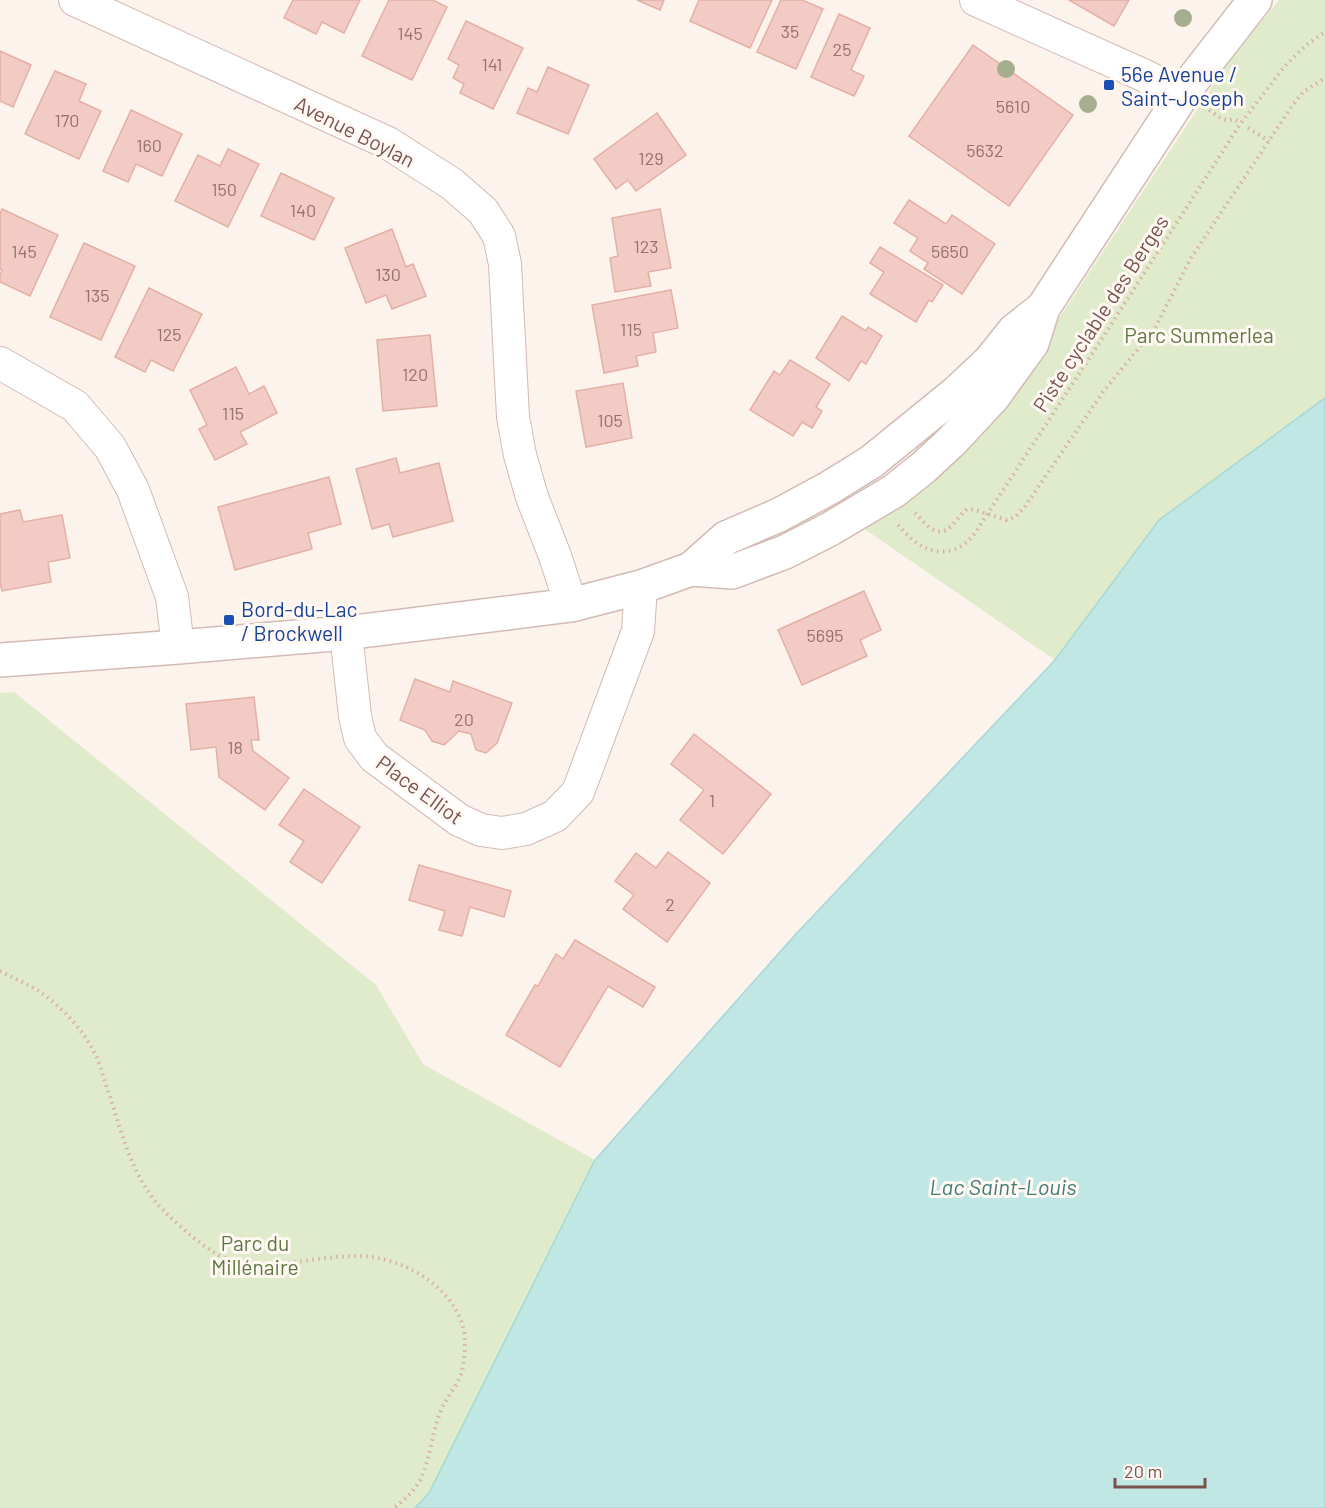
<svg xmlns="http://www.w3.org/2000/svg" width="1325" height="1508" font-family="Barlow,sans-serif">
  <rect width="100%" height="100%" fill="#fcf3ec"/>
  <!-- green -->
  <g fill="#dfebca">
    <polygon points="1279,0 1325,0 1325,398 1159,520 1055,660 863,528 1016,383 1230,60"/>
    <polygon points="14,692 376,985 423,1064 595,1160 429,1494 415,1508 0,1508 0,693"/>
  </g>
  <!-- water -->
  <polygon fill="#c0e7e4" stroke="#a6d8d5" stroke-width="1.5" points="1325,398 1325,1508 415,1508 429,1493 595,1160 795,935 1055,660 1159,520"/>
  <!-- building -->
  <g fill="#f2ccc4" stroke="#e4afa5" stroke-width="1.5">
    <polygon points="293,0 360,0 344,33 322,22 316,34 284,18"/>
    <polygon points="389,0 433,0 447,7 412,80 362,56"/>
    <polygon points="637,0 664,0 660,10"/>
    <polygon points="699,0 772,0 750,48 690,21"/>
    <polygon points="781,0 802,0 823,9 796,69 757,52"/>
    <polygon points="1069,0 1129,0 1114,26"/>
    <polygon points="839,14 870,28 851,70 864,76 854,96 811,77"/>
    <polygon points="466,21 523,48 493,109 460,93 464,84 453,78 459,65 448,59"/>
    <polygon points="973,45 1073,115 1009,206 909,136"/>
    <polygon points="0,51 31,65 13,107 0,101"/>
    <polygon points="548,67 589,85 568,134 517,113 528,88 537,92"/>
    <polygon points="55,71 86,84 79,101 101,111 79,159 25,134"/>
    <polygon points="131,110 182,134 162,176 136,164 128,182 103,171"/>
    <polygon points="657,113 686,155 636,191 628,180 616,189 594,159"/>
    <polygon points="228,149 259,164 228,227 175,201 198,155 220,166"/>
    <polygon points="281,173 334,198 314,240 261,216"/>
    <polygon points="909,200 946,224 952,215 995,244 962,294 924,269 928,263 910,251 918,238 894,223"/>
    <polygon points="2,209 58,235 30,296 0,282 0,276 2,270 0,269 0,214"/>
    <polygon points="660,209 671,268 648,272 651,286 615,292 610,258 618,256 612,218"/>
    <polygon points="392,229 406,267 413,264 426,296 392,309 386,295 366,303 345,248"/>
    <polygon points="84,243 135,266 101,340 50,317"/>
    <polygon points="880,247 943,285 932,302 929,300 916,322 870,294 884,272 870,263"/>
    <polygon points="149,288 202,314 173,371 151,360 145,372 115,357"/>
    <polygon points="671,290 678,328 653,333 656,352 636,356 638,366 604,373 592,305"/>
    <polygon points="842,316 866,331 868,327 882,336 866,364 861,361 849,381 816,358"/>
    <polygon points="430,335 437,406 383,411 377,340"/>
    <polygon points="790,360 830,384 816,407 822,411 812,428 802,422 793,436 750,410 774,371 780,375"/>
    <polygon points="236,367 249,394 264,386 277,413 240,432 247,444 215,460 199,429 207,425 190,390"/>
    <polygon points="623,383 632,438 586,447 576,391"/>
    <polygon points="396,458 400,473 439,463 453,521 393,537 389,524 372,529 356,469"/>
    <polygon points="329,477 341,524 308,533 312,549 235,570 218,507"/>
    <polygon points="20,510 23,522 62,515 70,558 48,562 51,582 2,591 0,583 0,514"/>
    <polygon points="864,591 881,630 860,640 867,656 802,685 778,630"/>
    <polygon points="415,679 450,692 453,681 512,703 497,743 486,753 476,750 471,734 459,731 444,745 432,741 425,730 400,720"/>
    <polygon points="254,697 259,740 251,740 253,751 289,778 265,810 219,777 216,747 191,750 186,704"/>
    <polygon points="694,734 771,794 723,854 680,820 704,790 671,764"/>
    <polygon points="304,789 360,827 322,883 290,862 304,841 279,825"/>
    <polygon points="668,852 710,883 667,942 623,909 634,895 615,881 636,853 656,868"/>
    <polygon points="419,865 511,891 504,917 470,907 462,936 439,930 445,911 409,900"/>
    <polygon points="575,940 655,987 643,1007 608,986 560,1067 506,1035 535,985 538,986 556,954 563,959"/>
  </g>
  <g fill="none" stroke-linecap="round" stroke-linejoin="round">
    <!-- minor casing -->
    <g stroke="#d2bbb4" stroke-width="34">
      <g id="minor">
        <polyline points="75,0 388,143 452,184 483,211 499,236 505,264 513,417 520,455 532,497 555,556 571,605"/>
        <polyline points="976,0 1143,75 1182,95"/>
        <polyline points="0,363 75,406 110,447 133,490 172,597 178,647"/>
        <polyline points="346,633 355,716 360,738 374,757 459,820 481,830 502,833 526,829 555,816 578,792 638,631 641,587"/>
      </g>
    </g>
    <!-- tertiary casing -->
    <g stroke="#d2bbb4" stroke-width="36">
      <g id="tertiary">
        <polyline points="691,569 732,572 785,552 830,529 894,491 924,467 952,441 993,397 1032,343 1043,308 1188,86 1255,0"/>
        <polyline points="0,660 178,647 346,633 571,605 641,587 691,569 726,538 779,515 829,488 871,462 956,393 990,361 1014,331 1043,308"/>
      </g>
    </g>
    <!-- path -->
    <g stroke="#d7afa6" stroke-width="4" stroke-dasharray="1.5 4.5" stroke-linecap="butt">
      <path d="M1209 110C1217 115 1224 123 1233 119L1241 123"/>
      <polyline points="1248,128 1269,141"/>
      <path d="M915 513C924 522 937 540 950 527 957 521 959 516 967 509L975 510 1007 520 1015 517 1024 508 1103 392 1155 328 1191 258 1292 106 1303 92 1325 78"/>
      <path d="M898 525C905 532 911 540 920 545 939 557 959 552 973 536L1094 351 1241 123 1285 66 1306 45 1325 32"/>
      <path d="M0 971C13 978 28 984 40 992 62 1007 82 1029 94 1052 99 1061 102 1072 105 1082 121 1127 130 1178 165 1212 186 1232 214 1259 244 1264 258 1267 275 1264 289 1263 311 1260 335 1256 357 1256 400 1256 451 1284 463 1327 466 1337 465 1349 464 1359 463 1363 463 1368 462 1372 458 1383 450 1394 444 1404 432 1427 432 1454 421 1478 415 1490 405 1500 394 1508"/>
    </g>
    <!-- minor -->
    <use href="#minor" stroke="#fff" stroke-width="32"/>
    <!-- tertiary -->
    <use href="#tertiary" stroke="#fff" stroke-width="33"/>
  </g>
  <!-- trees -->
  <g fill="#a5af8f">
    <circle cx="1183" cy="18" r="9"/>
    <circle cx="1006" cy="69" r="9"/>
    <circle cx="1088" cy="104" r="9"/>
  </g>
  <!-- markers -->
  <g fill="#1a4fb4" stroke="#fff8f3" stroke-width="2">
    <rect x="1103" y="79" width="12" height="12" rx="3"/>
    <rect x="223" y="614" width="12" height="12" rx="3"/>
  </g>
  <g text-anchor="middle" dominant-baseline="central" stroke-width="6" stroke-linejoin="round" paint-order="stroke">
    <!-- number labels -->
    <g font-size="18" fill="#97726c">
      <text x="790" y="31">35</text>
      <text x="410" y="33">145</text>
      <text x="842" y="49">25</text>
      <text x="492" y="64">141</text>
      <text x="1013" y="106">5610</text>
      <text x="67" y="120">170</text>
      <text x="149" y="145">160</text>
      <text x="985" y="150">5632</text>
      <text x="651" y="158">129</text>
      <text x="224" y="189">150</text>
      <text x="303" y="210">140</text>
      <text x="646" y="246">123</text>
      <text x="24" y="251">145</text>
      <text x="950" y="251">5650</text>
      <text x="388" y="274">130</text>
      <text x="97" y="295">135</text>
      <text x="631" y="329">115</text>
      <text x="169" y="334">125</text>
      <text x="415" y="374">120</text>
      <text x="233" y="413">115</text>
      <text x="610" y="420">105</text>
      <text x="825" y="635">5695</text>
      <text x="464" y="719">20</text>
      <text x="235" y="747">18</text>
      <text x="712" y="800">1</text>
      <text x="670" y="904">2</text>
    </g>
    <!-- transit labels -->
    <g font-size="21" fill="#164399" stroke="#fff8f3" text-anchor="start">
      <text x="1121" y="73">56e Avenue /<tspan x="1121" dy="24">Saint-Joseph</tspan></text>
      <text x="241" y="608">Bord-du-Lac<tspan x="241" dy="24">/ Brockwell</tspan></text>
    </g>
    <!-- street labels -->
    <g font-size="21" fill="#79544e" stroke="#fff8f3">
      <text transform="translate(355 131) rotate(27)">Avenue Boylan</text>
      <text transform="translate(1100 313) rotate(-57)">Piste cyclable des Berges</text>
      <text transform="translate(420 789) rotate(36)">Place Elliot</text>
    </g>
    <!-- park labels -->
    <g font-size="21" fill="#5e7843" stroke="#fff8f3">
      <text x="1199" y="334">Parc Summerlea</text>
      <text x="255" y="1242">Parc du<tspan x="255" dy="24">Millénaire</tspan></text>
    </g>
    <!-- water labels -->
    <g font-size="22" font-style="italic" fill="#417c79" stroke="#fff8f3">
      <text x="1003" y="1186">Lac Saint-Louis</text>
    </g>
  </g>
  <!-- scale -->
  <path d="M1115 1478v9h90v-9" fill="none" stroke="#79544e" stroke-width="3"/>
  <text x="1124" y="1478" font-size="18" fill="#79544e" stroke="#fff8f3" stroke-width="4.5" paint-order="stroke">20 m</text>
</svg>
